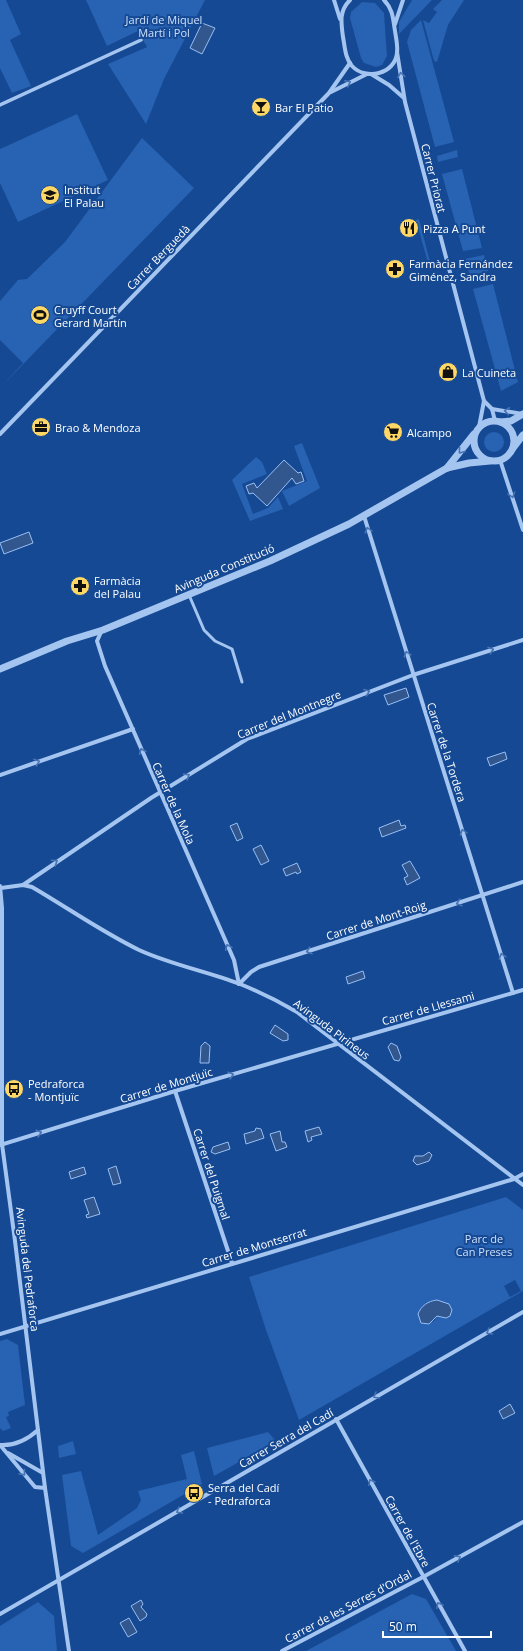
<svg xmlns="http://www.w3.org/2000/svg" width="523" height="1651" font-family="'Open Sans',sans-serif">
  <rect width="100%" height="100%" fill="#154993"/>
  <!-- green -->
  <g fill="#2862b2" fill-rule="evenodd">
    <polygon points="0,0 6,0 21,34 10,40 31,86 12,93 0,68"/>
    <polygon points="86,0 205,0 164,79 146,124 108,64 147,47 138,31 107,46"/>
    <polygon points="412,0 432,0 399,34 399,22"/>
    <polygon points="442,0 464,0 448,25 437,62 434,61 423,20 429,23 437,12 433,9"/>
    <polygon points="362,2 375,3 384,13 387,56 382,65 376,67 364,63 361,58 350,18 351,12"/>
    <polygon points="421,20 454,142 435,147 407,42 411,30"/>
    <polygon points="77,114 108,180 18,222 0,183 0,149"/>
    <polygon points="142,138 194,188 0,388 23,363 0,340 0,301 18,280 27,279 65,242"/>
    <polygon points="457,150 458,157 438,162 437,156"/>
    <polygon points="462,169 482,248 463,251 442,174"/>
    <polygon points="419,219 432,270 430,270 416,220"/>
    <polygon points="484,255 488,271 470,276 465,259"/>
    <polygon points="493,284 518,382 501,391 473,289"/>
    <circle cx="494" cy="442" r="10"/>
    <polygon points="302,443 320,488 289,506 282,491 307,481 294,446"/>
    <polygon points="256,457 262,462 267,474 242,484 253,514 268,508 278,497 283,509 250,521 232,480"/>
    <path d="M506 1197 523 1210V1291L299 1420 266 1330 249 1277ZM515 1280 521 1291 510 1297 504 1286ZM433 1300 448 1318 437 1316 434 1321 424 1324 421 1323 419 1311 423 1306Z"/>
    <polygon points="7,1339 18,1345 25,1405 8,1412 9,1416 6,1417 11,1428 3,1431 0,1428 0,1341"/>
    <polygon points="268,1432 275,1440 273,1443 214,1476 207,1448"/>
    <polygon points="73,1441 76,1454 59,1458 58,1446"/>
    <polygon points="194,1451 202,1484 83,1553 71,1546 62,1475 81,1471 98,1535 137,1508 141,1500 138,1491 187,1479 181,1455"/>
    <polygon points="412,1594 426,1599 456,1651 306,1651"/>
    <polygon points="38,1602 54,1616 57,1651 0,1651 0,1626"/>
  </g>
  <!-- water -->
  <g fill="#32578e" stroke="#97bff4">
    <polygon points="202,23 215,28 202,54 190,48"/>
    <polygon points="284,460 298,473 301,472 304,481 296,484 292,478 267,506 253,493 249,494 246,486 254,483 257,488"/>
    <polygon points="29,532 33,543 4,554 0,543"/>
    <polygon points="406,688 409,697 388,705 384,695"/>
    <polygon points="505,752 507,759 490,766 487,758"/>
    <polygon points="399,820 401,826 405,825 406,828 382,837 379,828"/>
    <polygon points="237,823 243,838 237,841 230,826"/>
    <polygon points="261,845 269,861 261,865 253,849"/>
    <polygon points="410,861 420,878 407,885 404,878 408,876 402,865"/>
    <polygon points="297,863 301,872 297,874 296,872 286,876 283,869"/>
    <polygon points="363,971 365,978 348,984 346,977"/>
    <polygon points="275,1025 288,1034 288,1040 283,1041 270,1033"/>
    <polygon points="205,1042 210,1046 209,1063 200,1063 201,1046"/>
    <polygon points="391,1043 397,1046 401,1057 399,1061 394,1060 388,1047"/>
    <polygon points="319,1127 322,1134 311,1137 312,1140 308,1142 305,1131"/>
    <polygon points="256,1128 261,1129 264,1138 246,1144 244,1134 255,1131"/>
    <polygon points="280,1131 282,1142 285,1142 287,1147 276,1151 270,1134"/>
    <polygon points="228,1142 230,1149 215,1154 211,1152 213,1147"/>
    <polygon points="429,1152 432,1155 429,1161 417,1165 413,1161 415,1156 423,1156"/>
    <polygon points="116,1166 121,1183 113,1185 108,1169"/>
    <polygon points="84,1167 86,1174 71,1179 69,1172"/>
    <polygon points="94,1197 100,1214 87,1218 86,1215 89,1214 84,1200"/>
    <path d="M437 1300 449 1304 452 1310 450 1316 446 1318 437 1316 429 1324 421 1323 418 1314C421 1306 428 1301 437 1300Z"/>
    <polygon points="510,1404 515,1413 503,1419 499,1411"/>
    <polygon points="141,1600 143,1604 141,1607 147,1614 146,1617 140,1621 131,1606"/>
    <polygon points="129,1618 137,1632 128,1637 120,1623"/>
  </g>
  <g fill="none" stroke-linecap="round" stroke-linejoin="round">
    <!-- service -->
    <polyline stroke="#a5c5f1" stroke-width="3" points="189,595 204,630 215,641 232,649 242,682"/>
    <!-- pedestrian -->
    <polyline stroke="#a5c5f1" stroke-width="3.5" points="0,105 141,40"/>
    <!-- minor -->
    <g stroke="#a5c5f1" stroke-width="4">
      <polyline points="334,0 340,19"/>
      <path d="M350 0C339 11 341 22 343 37 345 47 345 58 352 66 366 81 395 74 397 53 398 46 396 38 395 31 393 19 393 9 384 0"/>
      <polyline points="395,24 403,0"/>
      <polyline points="397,52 405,102 484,401 479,427"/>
      <polyline points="371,74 389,85 404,98"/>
      <polyline points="331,92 367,74"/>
      <polyline points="484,401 492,409 495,421"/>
      <polyline points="492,409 523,414"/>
      <polyline points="0,434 329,93 350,63"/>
      <polyline points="500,460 523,530"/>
      <polyline points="364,516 513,993"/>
      <polyline points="102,630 97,641 105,666 234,960 239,984"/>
      <polyline points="0,775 133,729"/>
      <polyline points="23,885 151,798 247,739 413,675 523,640"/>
      <polyline points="0,886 2,908 2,1144 15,1241 45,1488 69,1651"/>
      <path d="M1 888 23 885 32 887C68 908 102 932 139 950 172 965 206 971 240 984 260 992 278 1001 297 1012L523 1185"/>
      <polyline points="239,984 251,972 259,967 523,882"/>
      <polyline points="175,1091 232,1263"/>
      <polyline points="0,1145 175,1091 523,990"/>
      <polyline points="0,1334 514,1179 523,1174"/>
      <polyline points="336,1419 465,1651"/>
      <polyline points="0,1445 35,1487 45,1488"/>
      <path d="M0 1445C15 1446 27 1440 38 1430"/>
      <polyline points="8,1453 43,1473"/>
      <polyline points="0,1614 523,1312"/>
      <polyline points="282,1651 423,1577 523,1522"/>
    </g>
    <!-- tertiary -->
    <g stroke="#a5c5f1" stroke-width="7">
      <circle cx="494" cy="441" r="20"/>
      <polyline points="501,422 511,421 523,414"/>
      <polyline points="513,448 523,435"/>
      <polyline points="447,468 474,434"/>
      <polyline points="0,669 67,641 103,630 270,561 349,524 447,468 469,463 490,461"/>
    </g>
  </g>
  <!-- one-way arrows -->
  <defs><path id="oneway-chevron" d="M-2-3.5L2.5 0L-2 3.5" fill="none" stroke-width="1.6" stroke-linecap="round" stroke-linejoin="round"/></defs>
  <g stroke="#4774b4">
    <use href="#oneway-chevron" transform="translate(401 75) rotate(-99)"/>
    <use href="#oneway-chevron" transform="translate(348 83) rotate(-27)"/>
    <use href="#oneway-chevron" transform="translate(507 411) rotate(-172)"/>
    <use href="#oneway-chevron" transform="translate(461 451) rotate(129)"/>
    <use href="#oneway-chevron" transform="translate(512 495) rotate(73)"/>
    <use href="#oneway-chevron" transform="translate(368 530) rotate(-107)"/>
    <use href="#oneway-chevron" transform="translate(491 650) rotate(-18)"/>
    <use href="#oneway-chevron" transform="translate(407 654) rotate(-107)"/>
    <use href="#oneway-chevron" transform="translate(367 692) rotate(-21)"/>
    <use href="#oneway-chevron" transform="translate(142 751) rotate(-113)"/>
    <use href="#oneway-chevron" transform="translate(37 762) rotate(-19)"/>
    <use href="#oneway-chevron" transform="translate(187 776) rotate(-32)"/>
    <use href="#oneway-chevron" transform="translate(463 832) rotate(-108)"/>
    <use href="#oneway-chevron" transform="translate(55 862) rotate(-34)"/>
    <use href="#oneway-chevron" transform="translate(459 903) rotate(162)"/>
    <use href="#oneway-chevron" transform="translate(228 947) rotate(-114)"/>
    <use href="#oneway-chevron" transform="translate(309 951) rotate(162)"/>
    <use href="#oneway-chevron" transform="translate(502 956) rotate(-107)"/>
    <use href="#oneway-chevron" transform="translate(231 1075) rotate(-16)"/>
    <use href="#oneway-chevron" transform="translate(39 1133) rotate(-17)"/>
    <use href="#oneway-chevron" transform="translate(489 1332) rotate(150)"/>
    <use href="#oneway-chevron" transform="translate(376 1396) rotate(150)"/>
    <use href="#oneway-chevron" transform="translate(23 1473) rotate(49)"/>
    <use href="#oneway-chevron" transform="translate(371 1482) rotate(-119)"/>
    <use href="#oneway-chevron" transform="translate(179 1511) rotate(150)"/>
    <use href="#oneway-chevron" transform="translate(458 1558) rotate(-29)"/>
    <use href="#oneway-chevron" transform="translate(439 1605) rotate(-119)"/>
  </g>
  <!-- icons -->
  <defs>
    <g id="bar-disc" transform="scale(1)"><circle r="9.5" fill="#ffd765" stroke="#154993"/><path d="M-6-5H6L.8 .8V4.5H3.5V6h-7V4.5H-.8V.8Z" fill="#111"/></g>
    <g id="school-disc" transform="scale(1)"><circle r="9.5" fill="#ffd765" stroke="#154993"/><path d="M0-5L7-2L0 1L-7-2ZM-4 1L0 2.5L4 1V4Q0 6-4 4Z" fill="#111"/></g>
    <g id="restaurant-disc" transform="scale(1)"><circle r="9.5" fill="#ffd765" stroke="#154993"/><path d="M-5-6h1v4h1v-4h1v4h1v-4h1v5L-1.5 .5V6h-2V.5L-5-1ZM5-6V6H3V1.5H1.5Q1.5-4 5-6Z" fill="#111"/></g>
    <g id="pharmacy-disc" transform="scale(1)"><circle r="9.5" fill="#ffd765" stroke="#154993"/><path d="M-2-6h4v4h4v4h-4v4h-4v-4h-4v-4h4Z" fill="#111"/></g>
    <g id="stadium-disc" transform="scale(1)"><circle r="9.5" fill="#ffd765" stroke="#154993"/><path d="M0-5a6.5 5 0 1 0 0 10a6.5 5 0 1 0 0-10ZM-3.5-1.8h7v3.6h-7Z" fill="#111"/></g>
    <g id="shop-disc" transform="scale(1)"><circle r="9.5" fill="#ffd765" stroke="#154993"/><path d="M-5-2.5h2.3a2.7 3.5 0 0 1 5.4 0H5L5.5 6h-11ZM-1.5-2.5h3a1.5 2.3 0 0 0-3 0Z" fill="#111"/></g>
    <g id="office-disc" transform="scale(1)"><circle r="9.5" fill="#ffd765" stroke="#154993"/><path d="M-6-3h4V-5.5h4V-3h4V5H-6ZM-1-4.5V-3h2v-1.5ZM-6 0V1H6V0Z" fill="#111"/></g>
    <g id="supermarket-disc" transform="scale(1)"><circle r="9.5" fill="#ffd765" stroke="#154993"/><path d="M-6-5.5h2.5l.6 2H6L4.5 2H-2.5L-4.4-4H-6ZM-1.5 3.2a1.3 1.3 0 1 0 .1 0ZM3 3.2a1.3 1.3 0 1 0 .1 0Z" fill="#111"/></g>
    <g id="bus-disc" transform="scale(1)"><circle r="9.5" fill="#ffd765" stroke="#154993"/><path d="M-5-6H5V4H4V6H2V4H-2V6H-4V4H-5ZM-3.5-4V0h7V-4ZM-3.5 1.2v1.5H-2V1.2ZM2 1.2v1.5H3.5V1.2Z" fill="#111"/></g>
  </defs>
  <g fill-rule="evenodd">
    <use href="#bar-disc" x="261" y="107"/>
    <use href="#school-disc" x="50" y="195"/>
    <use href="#restaurant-disc" x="409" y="228"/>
    <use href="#pharmacy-disc" x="395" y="269"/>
    <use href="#stadium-disc" x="40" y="315"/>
    <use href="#shop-disc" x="448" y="372"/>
    <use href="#office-disc" x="41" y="427"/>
    <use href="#supermarket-disc" x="393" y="432"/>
    <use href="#pharmacy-disc" x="80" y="586"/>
    <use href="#bus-disc" x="14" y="1089"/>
    <use href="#bus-disc" x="194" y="1493"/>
  </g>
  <g text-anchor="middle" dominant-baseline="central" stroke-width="4" stroke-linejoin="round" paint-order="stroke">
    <!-- park labels -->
    <g font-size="11" fill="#cce0fc" stroke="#154993">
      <text x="164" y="19">Jardí de Miquel<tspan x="164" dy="13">Martí i Pol</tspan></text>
      <text x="484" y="1238">Parc de<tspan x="484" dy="13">Can Preses</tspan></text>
    </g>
    <!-- poi labels -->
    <g font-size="11" fill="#fff" stroke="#154993" text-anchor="start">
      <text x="275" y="107">Bar El Patio</text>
      <text x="64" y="189">Institut<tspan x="64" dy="13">El Palau</tspan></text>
      <text x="423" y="228">Pizza A Punt</text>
      <text x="409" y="263">Farmàcia Fernández<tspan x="409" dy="13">Giménez, Sandra</tspan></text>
      <text x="54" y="309">Cruyff Court<tspan x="54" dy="13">Gerard Martín</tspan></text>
      <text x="462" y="372">La Cuineta</text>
      <text x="55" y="427">Brao &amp; Mendoza</text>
      <text x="407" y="432">Alcampo</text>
      <text x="94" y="580">Farmàcia<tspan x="94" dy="13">del Palau</tspan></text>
      <text x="28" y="1083">Pedraforca<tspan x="28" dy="13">- Montjuïc</tspan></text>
      <text x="208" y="1487">Serra del Cadí<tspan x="208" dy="13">- Pedraforca</tspan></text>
    </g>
    <!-- street labels -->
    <g font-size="11" fill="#fff" stroke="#154993">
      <text transform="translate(434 178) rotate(76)">Carrer Priorat</text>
      <text transform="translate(158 257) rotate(-46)">Carrer Berguedà</text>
      <text transform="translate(224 568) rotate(-23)">Avinguda Constitució</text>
      <text transform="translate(289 714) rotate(-22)">Carrer del Montnegre</text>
      <text transform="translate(447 752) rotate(72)">Carrer de la Tordera</text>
      <text transform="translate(174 803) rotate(66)">Carrer de la Mola</text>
      <text transform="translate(376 920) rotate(-18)">Carrer de Mont-Roig</text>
      <text transform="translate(428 1008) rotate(-16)">Carrer de Llessami</text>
      <text transform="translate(332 1029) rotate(37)">Avinguda Pirineus</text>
      <text transform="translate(166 1085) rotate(-17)">Carrer de Montjuïc</text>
      <text transform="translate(212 1174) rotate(72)">Carrer del Puigmal</text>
      <text transform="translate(254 1247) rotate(-17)">Carrer de Montserrat</text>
      <text transform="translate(28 1269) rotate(83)">Avinguda del Pedraforca</text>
      <text transform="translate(286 1438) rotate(-30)">Carrer Serra del Cadí</text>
      <text transform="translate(408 1531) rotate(61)">Carrer de l'Ebre</text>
      <text transform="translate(348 1606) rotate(-28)">Carrer de les Serres d'Ordal</text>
    </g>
  </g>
  <!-- scale -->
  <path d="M383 1631v6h108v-6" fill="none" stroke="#ffffff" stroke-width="2"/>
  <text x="389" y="1631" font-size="12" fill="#ffffff" stroke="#154993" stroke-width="3" paint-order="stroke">50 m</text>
</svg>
